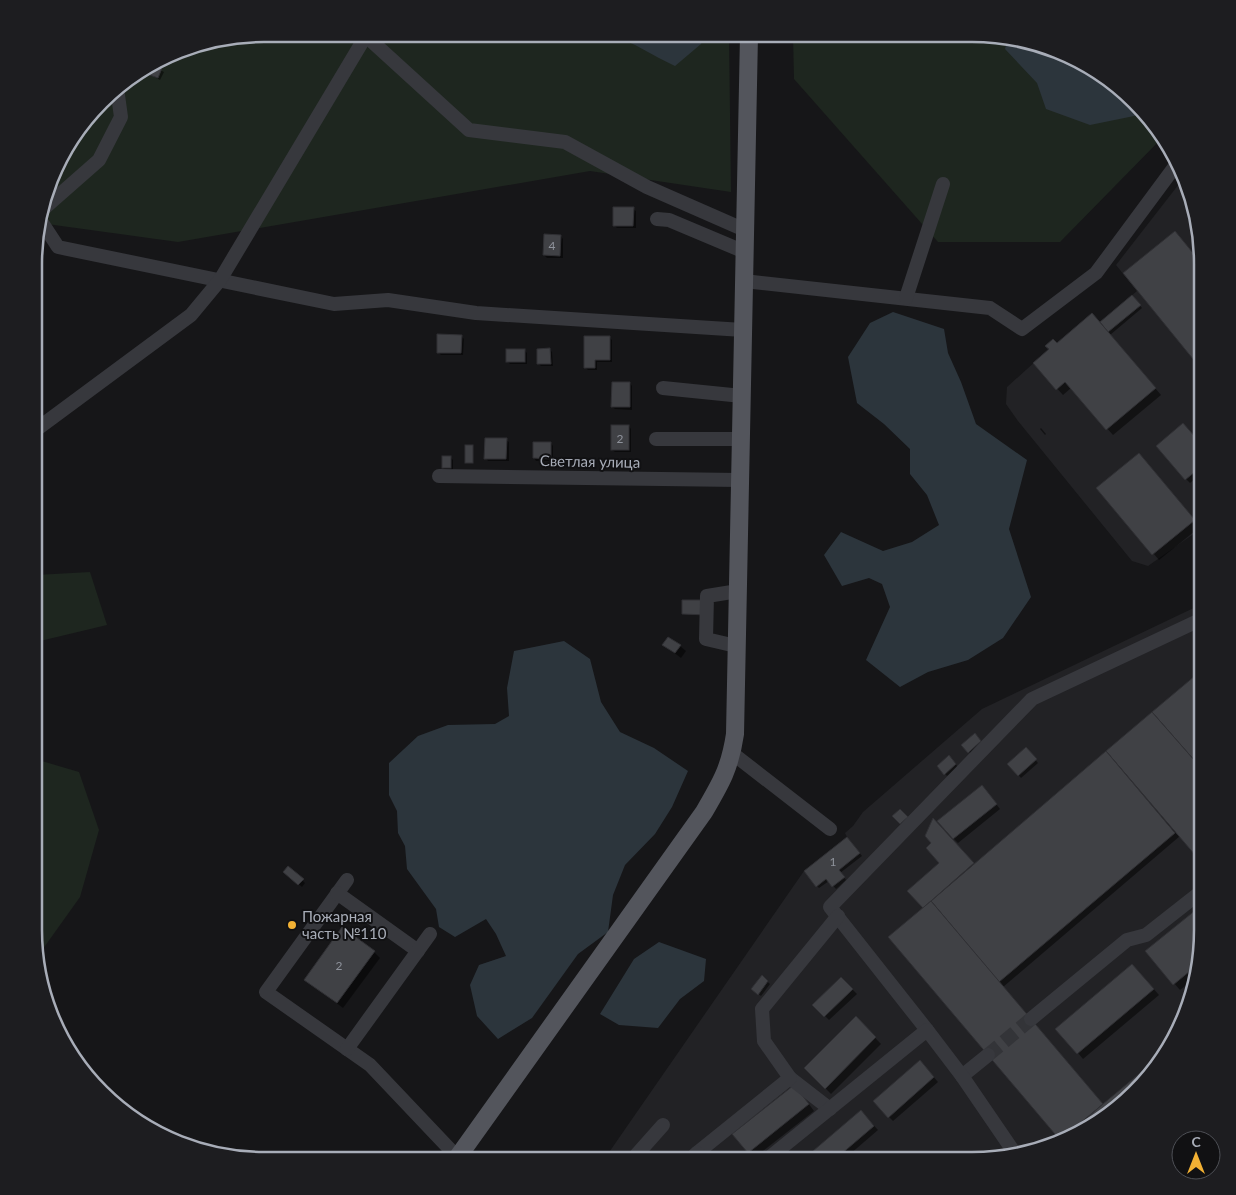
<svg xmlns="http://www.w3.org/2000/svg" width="1236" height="1195" font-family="Lato,sans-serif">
  <rect width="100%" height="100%" fill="#161618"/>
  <!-- built -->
  <g fill="#222225">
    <polygon points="1184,180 1190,190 1202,250 1202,528 1148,566 1132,561 1018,421 1006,404 1007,387 1048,350 1045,346 1053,339 1057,343 1092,313 1100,322 1137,291 1116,265 1179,184"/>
    <polygon points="1202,604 1202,945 1178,1033 1112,1113 1046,1149 986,1161 603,1161 804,871 847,837 845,833 853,826 863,812 982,709"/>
  </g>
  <!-- green -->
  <g fill="#1e261f">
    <polygon points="265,34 729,35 731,192 590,171 178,242 47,224 38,246 38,220 65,149 113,91 190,46"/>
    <polygon points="793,35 1001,36 1087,65 1154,124 1162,138 1060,242 938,242 794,79"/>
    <polygon points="90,572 107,625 36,642 36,575"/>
    <polygon points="35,759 79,772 99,830 80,897 40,953 36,955 34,945"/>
  </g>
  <!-- water -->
  <g fill="#2c353c">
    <path d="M611 35H706L701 44 675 66C653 56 634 42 611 35Z"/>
    <polygon points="1008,38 1087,65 1142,113 1139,115 1090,125 1046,109 1037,83 1005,49"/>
    <polygon points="893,312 944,329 948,353 961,382 976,424 1027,460 1009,529 1031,597 1003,638 968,660 928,672 900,687 866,660 890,607 882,584 869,578 842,586 824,555 841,532 883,551 912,542 939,525 927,495 910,474 910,449 884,424 857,403 848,357 870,323"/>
    <polygon points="564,641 590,659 601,702 620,732 654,748 688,771 672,807 655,834 625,865 613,895 608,932 578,954 532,1018 498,1039 477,1016 470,985 479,965 506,956 496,934 486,919 455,937 439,927 436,909 407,869 405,846 398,833 397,811 389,795 389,763 418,736 448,725 495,724 509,716 507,688 514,651"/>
    <polygon points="659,942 706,959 704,981 680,999 658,1028 619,1025 600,1014 634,959"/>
  </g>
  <!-- shadow -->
  <g fill="#0007">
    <polygon points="154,67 164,72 160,80 149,74 151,69"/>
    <polygon points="633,209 636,211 636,228 617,228 614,225"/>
    <polygon points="561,236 563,239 563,258 547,258 544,255"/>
    <polygon points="1132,297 1142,308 1110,335 1161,395 1113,435 1071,388 1063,395 1034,363 1057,344 1100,323"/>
    <polygon points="461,336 464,339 463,355 441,355 438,352"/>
    <polygon points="609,337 612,340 612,362 597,362 597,370 588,370 585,367"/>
    <polygon points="550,350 552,352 553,366 541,366 539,364"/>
    <polygon points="525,351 527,353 527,364 510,364 507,361"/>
    <polygon points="630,383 632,386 632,410 615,409 612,407"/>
    <polygon points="629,426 631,429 631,452 615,452 612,450"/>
    <polygon points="1041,428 1046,434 1045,435 1040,429"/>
    <polygon points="506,440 509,442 509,461 488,461 486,458"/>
    <polygon points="551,443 553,446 553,461 536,461 534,458"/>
    <polygon points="1202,446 1202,473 1190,483 1186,479"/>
    <polygon points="1139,454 1200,527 1159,560 1098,488"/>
    <polygon points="451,458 453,460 453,470 446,470 443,468"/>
    <polygon points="664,645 680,646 686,651 681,658"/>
    <polygon points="1202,672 1180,836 1003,987 1103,1106 1153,1064 1112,1113 1062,1140 890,937 924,908 941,863 942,829 986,791 1000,809 958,843 951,836 950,838 974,865"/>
    <polygon points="977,738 983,745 971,754 963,745"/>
    <polygon points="1026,749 1038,763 1021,778 1009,764"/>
    <polygon points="949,757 958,767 947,776 938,766"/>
    <polygon points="850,841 862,856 840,873 846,880 836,889 829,881 819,888 817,886"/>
    <polygon points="288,867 305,883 302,887 287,874"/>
    <polygon points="1202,945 1193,980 1180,990 1147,952"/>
    <polygon points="374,952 380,958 343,1008 306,980"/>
    <polygon points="1138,971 1159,995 1083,1059 1078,1053"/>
    <polygon points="762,977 770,984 761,996 752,989"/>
    <polygon points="841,978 857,994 829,1020 814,1005"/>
    <polygon points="856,1018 881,1044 831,1094 806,1068"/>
    <polygon points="924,1066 938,1082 893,1121 889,1117"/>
    <polygon points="800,1092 814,1111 754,1158 734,1134"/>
    <polygon points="865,1116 878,1130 842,1161 823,1161"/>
  </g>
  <!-- building -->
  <g fill="#404145" stroke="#303034">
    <polygon points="156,66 162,68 158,78 147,74 149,70"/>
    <polygon points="1187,185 1190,190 1193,204 1182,190"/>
    <polygon points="613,207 634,207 633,226 613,226"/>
    <polygon points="1175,231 1202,264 1202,370 1123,273"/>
    <polygon points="544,234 561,235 560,256 543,255"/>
    <polygon points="1132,295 1141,305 1108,332 1100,322"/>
    <polygon points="1092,313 1156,388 1106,430 1065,382 1056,390 1033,363 1049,349 1045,346 1053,339 1057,343"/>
    <polygon points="437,334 462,335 461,353 437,353"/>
    <polygon points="584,336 610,336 610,360 595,360 595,368 584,368"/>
    <polygon points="550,348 551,364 537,364 537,349"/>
    <rect x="506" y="349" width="19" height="13"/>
    <polygon points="612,382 630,382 630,407 611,407"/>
    <polygon points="1183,423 1202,445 1202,466 1185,480 1156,446"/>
    <rect x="611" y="425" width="18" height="25"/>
    <polygon points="485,438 507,438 506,459 484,459"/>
    <polygon points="533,442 551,442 551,459 533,458"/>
    <rect x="465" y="445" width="8" height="18"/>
    <polygon points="1139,453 1195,520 1152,555 1096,488"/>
    <rect x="442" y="456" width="9" height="12"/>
    <polygon points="682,600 708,600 708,615 682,614"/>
    <polygon points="668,637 681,645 675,653 662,645"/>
    <polygon points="1202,670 1202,769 1152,712"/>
    <polygon points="1152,712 1202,769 1202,863 1106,751"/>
    <polygon points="975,733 981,741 968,753 961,745"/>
    <polygon points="1026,747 1037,759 1018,776 1007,764"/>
    <polygon points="1106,751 1175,833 999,982 931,901"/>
    <polygon points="949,755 956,764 944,775 937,766"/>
    <polygon points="982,785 997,804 953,839 937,821"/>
    <polygon points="900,809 908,817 900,824 892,816"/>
    <polygon points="933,818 974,863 923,908 907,891 939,863 926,848 931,843 925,836"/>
    <polygon points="847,837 860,853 839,870 845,877 832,887 826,879 816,887 804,871"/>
    <polygon points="288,866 304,879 298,885 283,872"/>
    <polygon points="931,901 1103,1104 1060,1140 888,937"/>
    <polygon points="1202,905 1202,945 1196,966 1173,985 1145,951"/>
    <polygon points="342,927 375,951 337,1003 304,980"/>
    <polygon points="1132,964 1154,989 1077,1054 1055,1029"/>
    <polygon points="762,975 768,981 758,995 751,989"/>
    <polygon points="841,977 853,989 824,1017 812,1005"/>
    <polygon points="856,1016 876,1037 825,1089 804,1068"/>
    <polygon points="1157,1059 1112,1113 1058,1143 1103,1104"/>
    <polygon points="920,1060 934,1077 888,1118 873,1101"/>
    <polygon points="794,1085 809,1104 748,1153 732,1134"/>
    <polygon points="861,1110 874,1126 833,1161 821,1161 813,1151"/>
  </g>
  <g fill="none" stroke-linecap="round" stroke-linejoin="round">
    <!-- minor-tunnel -->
    <polyline stroke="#333438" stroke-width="14" stroke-dasharray="14 7" stroke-linecap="butt" points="988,1055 1031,1019"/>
    <!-- minor -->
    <g stroke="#37383d" stroke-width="14">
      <polyline points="366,36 469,130 565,142 647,187 745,230"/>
      <polyline points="41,211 99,160 121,117 117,88"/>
      <polyline points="39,218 58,247 334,304 388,300 476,313 743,330"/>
      <polyline points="657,219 669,220 745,252"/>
      <polyline points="744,281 990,308 1022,329 1096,273 1176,165"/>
      <polyline points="906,298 943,184"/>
      <polyline points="663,388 742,396"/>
      <polyline points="37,429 191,315 220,280 367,34"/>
      <polyline points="656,439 741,439"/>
      <polyline points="439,476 739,480"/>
      <polyline points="736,646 706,639 707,596 738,591"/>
      <polyline points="732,753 830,829"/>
      <polyline points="347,880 266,992 370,1065 461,1161"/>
      <polyline points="337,893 418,951"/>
      <polyline points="1031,1019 1127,940 1146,935 1202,891"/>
      <polyline points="927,1030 830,907 1032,699 1202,619"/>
      <polyline points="347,1049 430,934"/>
      <polyline points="962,1076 988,1055"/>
      <polyline points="790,1078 830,1109"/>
      <polyline points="697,1153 790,1078 764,1041 762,1009 838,916"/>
      <polyline points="631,1161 663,1125"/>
      <polyline points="688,1161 697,1153 709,1161"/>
      <polyline points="765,1161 927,1030 962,1076 1016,1155"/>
    </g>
    <!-- major -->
    <path stroke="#53555c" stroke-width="18" d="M455 1161 704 812C721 783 730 768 735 734L749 35"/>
  </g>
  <!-- markers -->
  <circle fill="#f2b134" stroke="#111113" stroke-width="2" cx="292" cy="925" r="5"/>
  <g text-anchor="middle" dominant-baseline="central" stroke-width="4" stroke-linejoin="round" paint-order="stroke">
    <!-- number labels -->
    <g font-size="12" fill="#8e929b">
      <text x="552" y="245">4</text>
      <text x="620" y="438">2</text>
      <text x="833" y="861">1</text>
      <text x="339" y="965">2</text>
    </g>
    <!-- street labels -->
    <g font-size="15" fill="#a8adb8" stroke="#111113">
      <text transform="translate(590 461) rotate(1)">Светлая улица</text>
    </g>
    <!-- poi labels -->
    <g font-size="15" fill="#a8adb8" stroke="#111113" text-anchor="start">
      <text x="302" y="916">Пожарная<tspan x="302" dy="17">часть №110</tspan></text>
    </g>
  </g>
  <!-- crop -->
  <path d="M0 0H1236V1195H0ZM264 42H972A222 222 0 0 1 1194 264V930A222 222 0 0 1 972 1152H264A222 222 0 0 1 42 930V264A222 222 0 0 1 264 42Z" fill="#1d1d20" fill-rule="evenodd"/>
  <path fill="none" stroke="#a8adb8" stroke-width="2.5" d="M264 42H972A222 222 0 0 1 1194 264V930A222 222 0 0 1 972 1152H264A222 222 0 0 1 42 930V264A222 222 0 0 1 264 42Z"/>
  <!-- north arrow -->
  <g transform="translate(1196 1155)"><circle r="24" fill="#111113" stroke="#4d4f55"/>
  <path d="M0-4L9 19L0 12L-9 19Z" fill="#f2b134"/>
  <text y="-8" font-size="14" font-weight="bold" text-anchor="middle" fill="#a8adb8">С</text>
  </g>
</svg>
